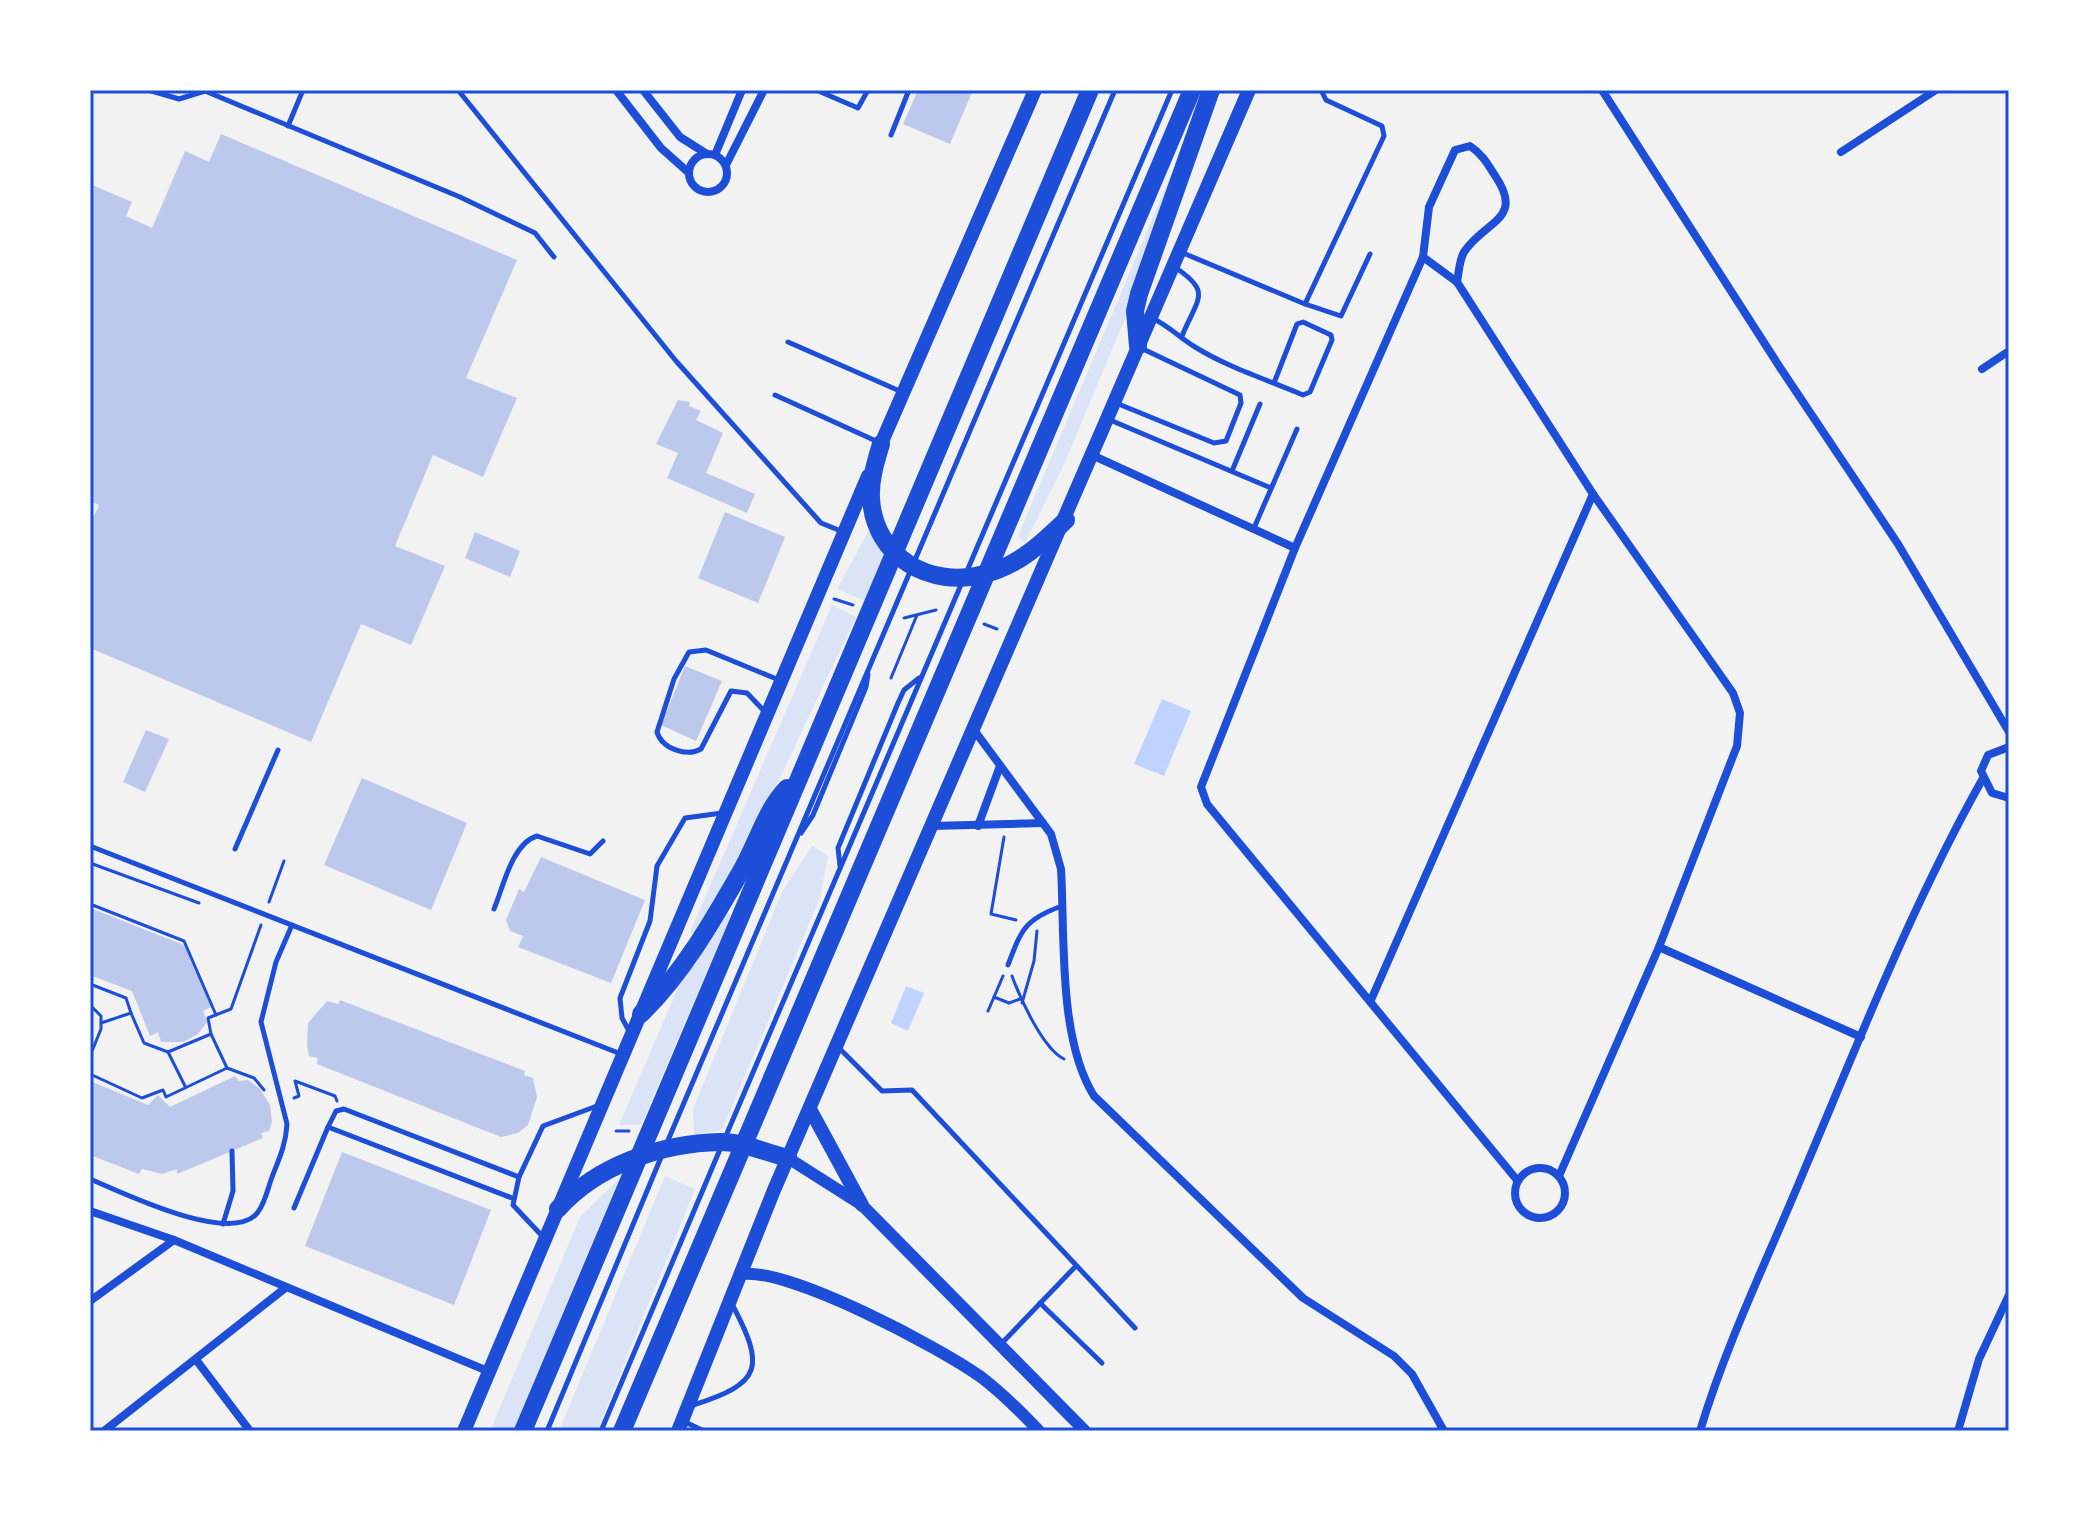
<svg xmlns="http://www.w3.org/2000/svg" width="2099" height="1521" font-family="Mulish,sans-serif">
  <rect width="100%" height="100%" fill="#f2f2f2"/>
  <!-- green -->
  <g fill="#dbe4f7">
    <polygon points="1181,151 1136,292 1065,462 1025,543 1018,536"/>
    <polygon points="870,528 886,552 865,601 837,589"/>
    <polygon points="832,605 856,617 733,877 694,936 690,932"/>
    <polygon points="812,846 828,856 820,898 722,1130 694,1135 693,1109 782,892"/>
    <polygon points="724,911 731,915 641,1125 619,1125 684,974"/>
    <polygon points="665,1176 695,1189 597,1431 559,1431"/>
    <polygon points="619,1179 513,1431 490,1431 580,1217"/>
  </g>
  <!-- water -->
  <g fill="#bfd3fe">
    <polygon points="1162,699 1191,711 1164,776 1134,764"/>
    <polygon points="906,986 924,993 908,1031 891,1023"/>
  </g>
  <!-- building -->
  <g fill="#bdc9ec">
    <polygon points="918,90 973,90 950,144 903,124"/>
    <polygon points="221,134 517,260 466,378 517,398 483,477 433,455 395,546 445,566 411,645 361,624 311,742 90,648 90,525 99,505 90,501 90,184 132,202 126,216 152,228 185,151 209,162"/>
    <polygon points="678,400 690,402 689,406 701,411 696,420 723,433 706,473 755,494 747,513 667,478 678,453 656,444"/>
    <polygon points="725,512 785,537 758,603 698,578"/>
    <polygon points="475,532 520,551 510,577 465,558"/>
    <polygon points="685,666 722,681 696,741 661,725"/>
    <polygon points="146,730 169,739 145,792 123,782"/>
    <polygon points="362,778 467,823 431,910 324,865"/>
    <polygon points="541,857 645,900 611,983 518,947 523,936 510,931 506,920 519,889 524,892"/>
    <polygon points="90,908 184,945 211,1007 203,1011 207,1022 198,1034 183,1042 161,1042 158,1032 150,1036 132,991 90,975"/>
    <polygon points="340,1000 525,1071 524,1075 533,1078 537,1097 528,1125 518,1133 501,1137 317,1064 318,1058 309,1056 307,1045 308,1023 327,1001 338,1004"/>
    <polygon points="235,1076 239,1081 248,1080 260,1089 270,1105 272,1122 269,1131 261,1133 263,1138 177,1174 177,1169 162,1174 142,1169 139,1174 90,1155 90,1081 148,1105 158,1095 170,1107"/>
    <polygon points="342,1152 491,1210 454,1305 305,1246"/>
  </g>
  <g fill="none" stroke-linecap="round" stroke-linejoin="round">
    <!-- path -->
    <g stroke="#1d4ed8" stroke-width="3">
      <polyline points="834,599 853,605"/>
      <polyline points="904,618 936,610"/>
      <polyline points="984,624 997,629"/>
      <polyline points="891,678 917,615"/>
      <polyline points="1004,837 991,914 1016,920"/>
      <polyline points="90,863 199,903"/>
      <polyline points="269,902 284,861"/>
      <polyline points="90,904 184,941 216,1015"/>
      <polyline points="261,925 231,1009 208,1018 211,1034 227,1068 254,1078 264,1090"/>
      <path d="M1012 976C1020 998 1043 1049 1064 1059"/>
      <polyline points="90,984 126,998 131,1013"/>
      <polyline points="994,997 1009,1003 1020,999"/>
      <polyline points="1022,1003 1034,961 1037,931"/>
      <polyline points="90,1005 101,1016 101,1029 90,1056"/>
      <polyline points="988,1011 1003,976"/>
      <polyline points="101,1023 131,1013 144,1043 168,1052"/>
      <polyline points="90,1074 142,1098 163,1090 166,1097 227,1068"/>
      <polyline points="185,1086 168,1052 211,1034"/>
      <polyline points="294,1098 299,1096 295,1081 335,1096 337,1101"/>
      <polyline points="616,1131 629,1131"/>
    </g>
    <!-- service -->
    <g stroke="#1d4ed8" stroke-width="5">
      <polyline points="148,90 179,99 205,91 460,197 535,233 554,257"/>
      <polyline points="458,90 676,361 821,523 841,531"/>
      <polyline points="816,90 858,108 868,90"/>
      <polyline points="288,126 303,90"/>
      <polyline points="891,135 909,90"/>
      <polyline points="1183,253 1305,304 1384,136 1382,126 1326,100 1321,90"/>
      <path d="M1173 266C1213 292 1198 297 1182 336"/>
      <polyline points="1305,304 1341,316 1370,254"/>
      <path d="M1154 319C1170 327 1180 338 1195 347 1227 367 1268 380 1303 395L1310 392 1332 340 1331 335 1303 322 1297 324 1274 383"/>
      <polyline points="788,342 902,392"/>
      <polyline points="775,395 876,441"/>
      <polyline points="1116,403 1214,443 1226,441 1241,403 1240,395 1143,349"/>
      <polyline points="1110,420 1271,488"/>
      <polyline points="1232,471 1260,404"/>
      <polyline points="1254,528 1297,429"/>
      <polyline points="967,571 1172,90"/>
      <path d="M765 712 747 693 731 691 701 749C687 757 662 749 657 732L674 679 689 652 706 650 779 680"/>
      <polyline points="801,833 813,815 866,687 868,674"/>
      <polyline points="90,846 621,1054"/>
      <polyline points="235,849 278,750"/>
      <polyline points="840,866 838,848 898,703 904,690 919,678"/>
      <path d="M494 909C503 888 512 843 537 836L590 854 603 841"/>
      <path d="M1008 965C1021 930 1025 919 1062 906"/>
      <polyline points="629,1031 622,1018 620,998 650,921 657,866 685,818 722,813"/>
      <polyline points="838,1047 882,1091 912,1090 1135,1328"/>
      <polyline points="725,1138 963,580"/>
      <polyline points="666,1145 1115,90"/>
      <path d="M90 1179C121 1192 233 1247 258 1212 265 1203 268 1188 272 1177 279 1159 286 1144 287 1124L261 1022 276 962 292 925"/>
      <polyline points="512,1198 328,1127 336,1111 344,1109 519,1177"/>
      <polyline points="294,1208 328,1127"/>
      <polyline points="223,1224 233,1191 232,1151"/>
      <polyline points="545,1239 513,1205 519,1177 543,1126 597,1106"/>
      <polyline points="1040,1303 1102,1363"/>
      <polyline points="1001,1344 1075,1267"/>
      <path d="M693 1405C763 1383 765 1367 732 1304"/>
      <polyline points="683,1421 704,1431"/>
      <polyline points="547,1431 662,1155"/>
      <polyline points="601,1431 721,1147"/>
    </g>
    <!-- minor -->
    <g stroke="#1d4ed8" stroke-width="8">
      <polyline points="616,90 661,148 689,173"/>
      <polyline points="643,90 680,137 707,154"/>
      <polyline points="1602,90 1781,369 1898,544 2009,732"/>
      <polyline points="1841,152 1936,90"/>
      <circle cx="708" cy="173" r="19"/>
      <polyline points="715,155 742,90"/>
      <polyline points="726,165 764,90"/>
      <polyline points="1423,257 1457,282 1593,494 1733,693 1740,713 1737,746 1659,947 1559,1176"/>
      <path d="M1457 282C1459 272 1459 261 1464 252 1485 220 1526 220 1494 174 1487 163 1481 153 1470 146L1455 150 1429 207 1423 257 1295 548 1201 787 1207 804 1517 1180"/>
      <polyline points="1982,369 2009,351"/>
      <polyline points="1094,456 1295,548"/>
      <path d="M974 730 1051 834 1061 869C1065 937 1058 1038 1094 1096L1303 1298 1394 1356 1412 1374 1444 1431"/>
      <polyline points="2009,747 1988,755 1981,771 1992,793 2009,798"/>
      <polyline points="932,826 1043,823"/>
      <polyline points="978,826 1000,766"/>
      <polyline points="1659,947 1861,1037"/>
      <polyline points="1371,1000 1593,494"/>
      <circle cx="1540" cy="1193" r="25"/>
      <polyline points="90,1211 174,1240 490,1372"/>
      <polyline points="90,1301 174,1240"/>
      <polyline points="197,1361 250,1431"/>
      <polyline points="104,1431 284,1289"/>
      <path d="M1700 1431C1727 1341 1770 1254 1806 1166 1861 1036 1913 903 1982 780"/>
      <polyline points="1958,1431 1979,1359 2009,1295"/>
    </g>
    <!-- tertiary -->
    <g stroke="#1d4ed8" stroke-width="12">
      <polyline points="788,1158 862,1205 1085,1431"/>
      <path d="M742 1274C790 1268 939 1347 981 1377 1002 1393 1021 1412 1039 1431"/>
    </g>
    <!-- secondary -->
    <g stroke="#1d4ed8" stroke-width="14">
      <polyline points="877,453 1035,90"/>
      <polyline points="810,1109 862,1205"/>
      <polyline points="464,1431 868,476"/>
      <polyline points="678,1431 774,1190 1249,90"/>
    </g>
    <!-- trunk -->
    <g stroke="#1d4ed8" stroke-width="18">
      <polyline points="1138,346 1135,311 1139,294 1211,90"/>
      <path d="M881 444C876 461 870 479 871 498 874 557 930 589 985 574 1018 566 1042 543 1066 520"/>
      <path d="M641 1014C682 974 712 922 740 873 757 845 764 812 787 788"/>
      <path d="M558 1209C597 1165 662 1143 721 1142 743 1142 767 1153 788 1158"/>
      <polyline points="523,1431 1090,90"/>
      <polyline points="622,1431 1192,90"/>
    </g>
  </g>
  <!-- border -->
  <rect width="2099" height="1521" fill="none" stroke="#ffffff" stroke-width="184"/>
  <rect x="92" y="92" width="1915" height="1337" fill="none" stroke="#1d4ed8" stroke-width="3"/>
</svg>
